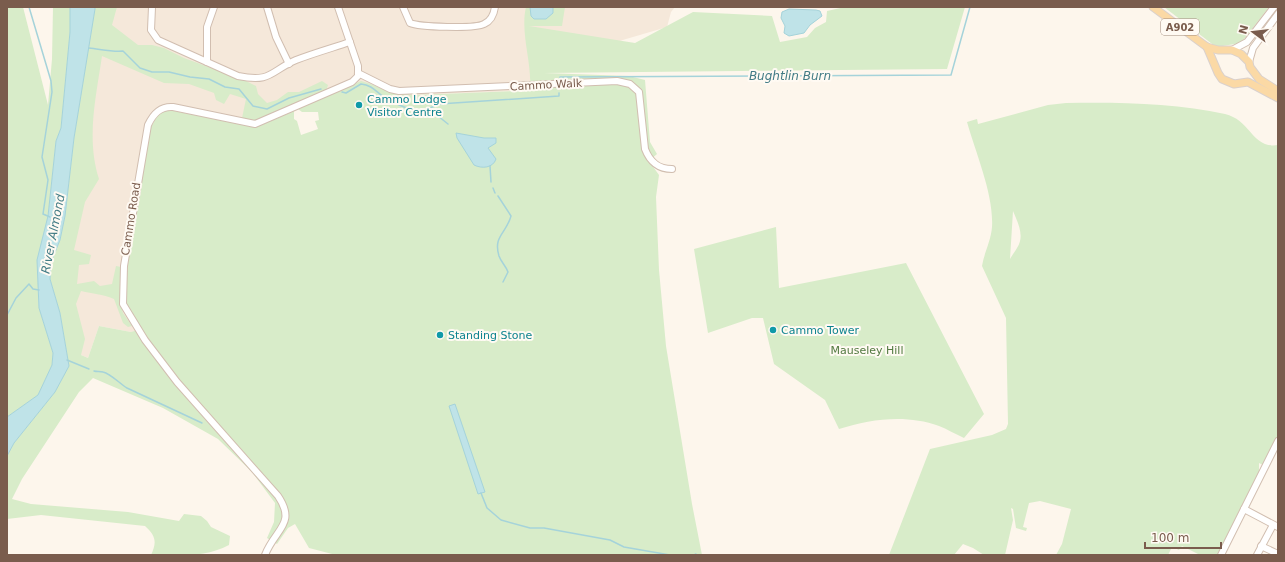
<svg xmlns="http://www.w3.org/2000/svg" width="1285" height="562" font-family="'DejaVu Sans',sans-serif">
  <rect width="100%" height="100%" fill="#fdf6ec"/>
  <!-- residential -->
  <polygon fill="#f5e8da" points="102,7 675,7 671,12 667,27 531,67 530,88 514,91 415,95 389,92 371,84 353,83 257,127 177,110 141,330 131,332 99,326 88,358 81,355 70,306 73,226"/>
  <!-- green -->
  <g fill="#d8ecc9" fill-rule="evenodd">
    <polygon points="7,7 23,7 48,105 52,59 53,7 70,7 70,32 61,128 56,141 48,216 37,260 39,308 53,353 52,365 38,395 7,417"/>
    <path d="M95 7H117L112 25 138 45H152L164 48 184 58 244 80 256 86 258 94 267 103 277 100 288 92H299L322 81 328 85 326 91 256 122 248 121 242 118 246 99 230 94 224 104 216 100 214 93 189 84 164 83 102 56C96 97 86 139 99 179L85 202 74 250 91 255 89 264 79 265 77 284 94 281 100 286 112 284 116 266 121 267 120 302 123 313 132 326 128 327 123 323 114 299C102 294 93 294 81 291L76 304 85 339 81 355 88 358 99 326 131 332 141 329 127 309 124 298 128 260 151 127 159 113 169 110 257 127 294 111V119L297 121 301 135 318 129 315 121 319 120 318 112H302L298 109 361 81 371 84 389 92 415 95 514 91 530 88C532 62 520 33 526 7H565L562 26H529L635 43 693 12 772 16 780 42 807 37 815 28 826 22 827 11 845 7H965L947 69 544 73 629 76 645 80 650 142 657 154 649 161 659 175 656 197 659 270 666 346 692 504 702 555H336L309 548 295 524 288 528 277 544 267 538 274 522 275 503 252 472 218 439 163 408 93 378 79 392 22 479 12 499 31 504 128 512 179 521 184 514 201 516 207 521 211 527 230 536 229 545C205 558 178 555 151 555 157 542 156 536 145 526L41 515 7 519V456L14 443 55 392 69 366 60 313 50 279 51 262 60 240 65 216 74 138Z"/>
    <polygon points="1164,7 1269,7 1241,43 1216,47"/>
    <path d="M1066 103C1116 102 1176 103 1225 114 1251 120 1252 149 1278 145V435L1263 465 1259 463V473L1217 555H1200L1182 546 1179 550 1172 547 1168 555H1056L1062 544 1071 509 1040 501 1029 503 1023 527 1027 528 1026 531 1016 528 1013 509 1011 508 1013 520 1005 555H984L973 548 963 544 954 555H889L930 449 992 435 1006 429 1008 424 1006 318 982 266C984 253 991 241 992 227 994 195 976 154 967 122L977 119 978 124 1048 105ZM1013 211C1018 223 1025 236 1017 248 1015 252 1012 255 1010 259Z"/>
    <path d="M776 227 779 288 906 263 984 414 964 438C955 434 947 429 939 426 906 414 871 419 839 429L825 400 774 364 763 318H752L708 333 694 249Z"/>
  </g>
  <!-- water -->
  <g fill="#bfe3e8" stroke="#a5d3da">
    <polygon points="70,7 95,7 95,9 74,138 65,216 60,240 51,262 50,279 60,313 69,366 55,392 14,443 7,456 7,417 38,395 52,365 53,353 39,308 37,260 48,216 56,141 61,128 70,32"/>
    <polygon points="530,7 553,7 553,13 546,19 534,19 531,16"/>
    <polygon points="789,9 816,10 820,11 822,16 810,25 804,33 789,36 784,33 785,26 781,18 782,12"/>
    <path d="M456 133 484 138H496V143L488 148 496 159C493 168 482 169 474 165L457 138Z"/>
    <polygon points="455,404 485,492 478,494 449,406"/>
  </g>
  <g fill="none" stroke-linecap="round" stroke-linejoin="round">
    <!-- stream -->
    <g stroke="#a5d3da" stroke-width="1.5">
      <polyline points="29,7 51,81 52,92 42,157 48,180 43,214 50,217"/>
      <path d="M89 48C100 49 111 52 123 51L140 68 152 72H169L190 77 209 79 225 87 239 89 253 106 267 109 289 98 321 89"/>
      <polyline points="560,79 560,77 951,75 970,7"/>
      <path d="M342 92 346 93 361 84C374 85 378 95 389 100 398 105 409 109 419 113L439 104 559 96V93"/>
      <polyline points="428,108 448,124"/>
      <polyline points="490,166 491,182"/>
      <polyline points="493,188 495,193"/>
      <path d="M498 196 511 216C506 234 493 236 499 256 501 262 506 266 508 272L503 282"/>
      <polyline points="7,315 16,298 29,284 33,289 39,290"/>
      <polyline points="67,360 89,369"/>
      <path d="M94 371C97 372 100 371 103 372 111 374 119 383 127 388L202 423"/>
      <polyline points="481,493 487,508 501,520 530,528 544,528 610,540 624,547 670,555"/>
      <polyline points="694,555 696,554"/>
    </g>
    <!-- minor casing -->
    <g stroke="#d1beb0" stroke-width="8">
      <g id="minor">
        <path d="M152 7 151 30 158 40 238 76C272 83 270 71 296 60 314 53 332 48 350 42"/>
        <polyline points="267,7 276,37 289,64"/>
        <path d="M403 7 410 23C419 27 475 29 484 24 491 21 494 14 495 7"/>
        <polyline points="1232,50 1247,42 1274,7"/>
        <polyline points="207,62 207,27 214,7"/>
        <polyline points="1249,62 1253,48 1278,14"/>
        <path d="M358 73 390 89 399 91 617 81 630 84 639 92 645 149C650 162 658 169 672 169"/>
        <polyline points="1244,509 1278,527"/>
        <polyline points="1261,546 1278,554"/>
        <path d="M265 555C275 529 297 524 278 496L177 382 145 340 123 304 124 266 148 125C153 114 160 106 173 107L255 124 352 82 358 76V66L338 7"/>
        <polyline points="1221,555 1278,441"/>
        <polyline points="1257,555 1273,525"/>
      </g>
    </g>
    <!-- major casing -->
    <g stroke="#dad1cd" stroke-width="9">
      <g id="major">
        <polyline points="1153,7 1207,47 1218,50 1232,50 1241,54 1249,62 1250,67 1259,79 1278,91"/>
        <polyline points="1207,47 1218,73 1222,79 1234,84 1248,82 1278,98"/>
      </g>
    </g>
    <!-- minor -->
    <use href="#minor" stroke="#fff" stroke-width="6"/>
    <!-- major -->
    <use href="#major" stroke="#fbd9a5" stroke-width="7"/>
  </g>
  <!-- markers -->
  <g fill="#0f9aa8" stroke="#fffaf3" stroke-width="1.5">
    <circle cx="359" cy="105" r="4"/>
    <circle cx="773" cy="330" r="4"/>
    <circle cx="440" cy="335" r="4"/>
  </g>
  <g text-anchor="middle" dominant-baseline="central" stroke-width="4" stroke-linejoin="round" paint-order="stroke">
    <!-- shield labels -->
    <rect fill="#fffaf3" stroke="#a28b7f" stroke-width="1" x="1161" y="19" width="38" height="16" rx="3"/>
    <g font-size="10" font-weight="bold" fill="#7a5c4d">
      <text x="1180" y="27">A902</text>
    </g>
    <!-- street labels -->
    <g font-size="11" fill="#7a5c4d" stroke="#fffaf3">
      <text transform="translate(546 85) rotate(-3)">Cammo Walk</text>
      <text transform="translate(131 219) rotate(-81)">Cammo Road</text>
    </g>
    <!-- culture labels -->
    <g font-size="11" fill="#0d838f" stroke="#fffaf3" text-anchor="start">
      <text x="367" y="99">Cammo Lodge<tspan x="367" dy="13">Visitor Centre</tspan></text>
      <text x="781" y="330">Cammo Tower</text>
      <text x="448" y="335">Standing Stone</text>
    </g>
    <!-- park labels -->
    <g font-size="11" fill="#537a41" stroke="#fffaf3">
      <text x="867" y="350">Mauseley Hill</text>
    </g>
    <!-- water labels -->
    <g font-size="12" font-style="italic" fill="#437c86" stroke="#fffaf3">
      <text x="790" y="76">Bughtlin Burn</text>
      <text transform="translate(53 234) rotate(-79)">River Almond</text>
    </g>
  </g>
  <!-- border -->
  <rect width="1285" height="562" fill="none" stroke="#7a5c4d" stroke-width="16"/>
  <!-- north arrow -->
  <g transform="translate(1253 32) rotate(285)" stroke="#fffaf3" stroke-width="3" paint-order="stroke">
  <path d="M0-3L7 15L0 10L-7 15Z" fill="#7a5c4d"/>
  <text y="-6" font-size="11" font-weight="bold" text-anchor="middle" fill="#7a5c4d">N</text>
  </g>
  <!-- scale -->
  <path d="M1145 542v6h76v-6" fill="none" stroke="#7a5c4d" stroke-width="2"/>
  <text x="1151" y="542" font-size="12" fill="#7a5c4d" stroke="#fffaf3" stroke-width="3" paint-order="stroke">100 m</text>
</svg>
